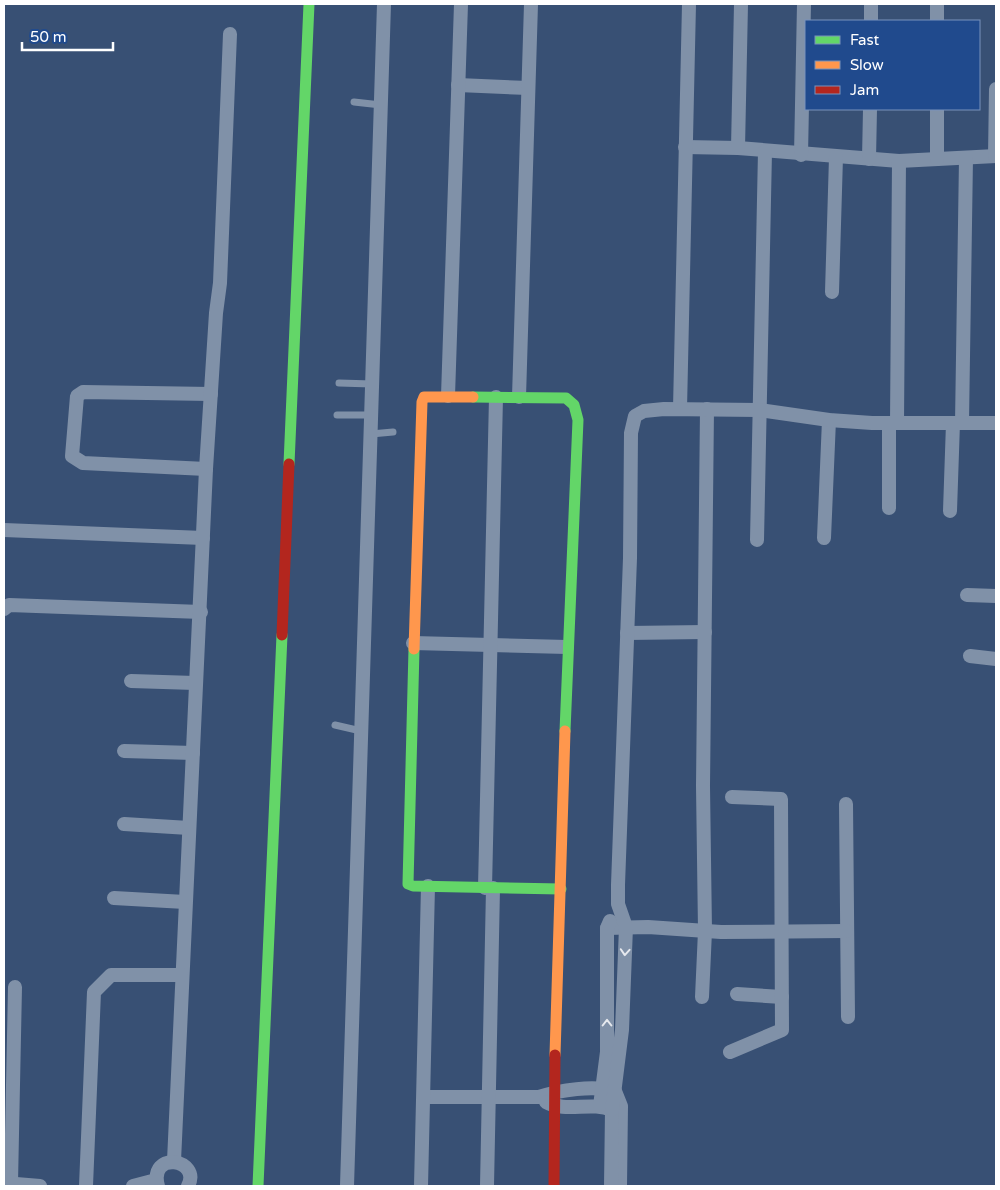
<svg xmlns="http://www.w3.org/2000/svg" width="1000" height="1190" font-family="'Varela Round',sans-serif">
  <rect width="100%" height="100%" fill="#385074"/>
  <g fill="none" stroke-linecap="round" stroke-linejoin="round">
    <!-- lane -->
    <g stroke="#8091a8" stroke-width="7">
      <polyline points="354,102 381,105"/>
      <polyline points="339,383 372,384"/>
      <polyline points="337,415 372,415"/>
      <polyline points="371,434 393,432"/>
      <polyline points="335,725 361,731"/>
    </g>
    <!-- street -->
    <g stroke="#8091a8" stroke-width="14">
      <polyline points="871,21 871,4"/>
      <polyline points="937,21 937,4"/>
      <polyline points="458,85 528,88"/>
      <polyline points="685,147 738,148 899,161 996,156"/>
      <polyline points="738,148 741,4"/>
      <polyline points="801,155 804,4"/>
      <polyline points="995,156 996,89"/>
      <polyline points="869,159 870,109"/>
      <polyline points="937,159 937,109"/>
      <polyline points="832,292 836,157"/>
      <polyline points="448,396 461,4"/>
      <polyline points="519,397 531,4"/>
      <polyline points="680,409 689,4"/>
      <polyline points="897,423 899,161"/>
      <polyline points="962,423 966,158"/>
      <polyline points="889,424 889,508"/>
      <polyline points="206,469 83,463 72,456 77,396 83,392 211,394"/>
      <polyline points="950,511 953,423"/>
      <polyline points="4,530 203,538"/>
      <polyline points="824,538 829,420"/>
      <polyline points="757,540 765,151"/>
      <polyline points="967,595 996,596"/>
      <polyline points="4,609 9,605 201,612"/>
      <polyline points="627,633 705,632"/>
      <polyline points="413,643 567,647"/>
      <polyline points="970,656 996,659"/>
      <polyline points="131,681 195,683"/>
      <polyline points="124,751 193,753"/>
      <polyline points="846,804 848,1017"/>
      <polyline points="124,824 189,828"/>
      <polyline points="485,888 496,397"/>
      <polyline points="114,898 185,902"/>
      <polyline points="607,928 648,927 721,932 846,931"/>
      <polyline points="737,994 782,997"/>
      <polyline points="702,997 705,931 703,786 707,409"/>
      <polyline points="730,1052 782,1030 781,799 732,797"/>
      <path d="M425 1097H539C560 1090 593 1085 615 1091L621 1106 620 1186"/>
      <path d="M546 1102C566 1113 591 1101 612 1110L611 1186"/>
      <polyline points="600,1106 607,1052 607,928 610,921"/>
      <polyline points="612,1110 622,1030 626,927 618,904 618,885 630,558 631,433 635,416 644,411 664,409 759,410 829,420 872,423 996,423"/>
      <polyline points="174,1161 206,469 216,313 220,283 230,34"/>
      <polyline points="4,1183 40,1186"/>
      <polyline points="11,1183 15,987"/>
      <polyline points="86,1186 94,992 111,975 181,975"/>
      <polyline points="133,1186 156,1180"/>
      <path d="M158 1186C148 1150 202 1159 188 1186"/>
      <polyline points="347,1186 384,4"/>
      <polyline points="421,1186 428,886"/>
      <polyline points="487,1186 493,888"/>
    </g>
    <!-- fast -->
    <g stroke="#63d668" stroke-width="11">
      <polyline points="473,397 566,398 574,405 578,420 565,731"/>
      <polyline points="289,464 309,4"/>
      <polyline points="414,649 408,884 413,886 561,889"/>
      <polyline points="258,1186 282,635"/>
    </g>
    <!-- slow -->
    <g stroke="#ff974d" stroke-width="11">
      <polyline points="414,649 422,402 424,397 473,397"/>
      <polyline points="555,1055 565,731"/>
    </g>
    <!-- jam -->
    <g stroke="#b3261e" stroke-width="11">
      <polyline points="282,635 289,464"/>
      <polyline points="554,1186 555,1055"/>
    </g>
  </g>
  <!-- one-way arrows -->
  <defs><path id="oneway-chevron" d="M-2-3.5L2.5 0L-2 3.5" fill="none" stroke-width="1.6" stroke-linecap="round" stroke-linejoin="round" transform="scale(1.25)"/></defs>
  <g stroke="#e6e9ee">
    <use href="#oneway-chevron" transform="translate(625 952) rotate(94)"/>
    <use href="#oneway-chevron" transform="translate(607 1023) rotate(-90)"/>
  </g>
  <!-- border -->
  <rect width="1000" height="1190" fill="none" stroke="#ffffff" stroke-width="10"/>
  <!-- legend -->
  <rect x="805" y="20" width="175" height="90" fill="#204a8d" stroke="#7992bb"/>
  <rect x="815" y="36" width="25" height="8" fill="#63d668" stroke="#7992bb"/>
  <text x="850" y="45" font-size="15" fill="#ffffff">Fast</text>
  <rect x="815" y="61" width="25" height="8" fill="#ff974d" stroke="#7992bb"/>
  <text x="850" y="70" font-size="15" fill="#ffffff">Slow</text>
  <rect x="815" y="86" width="25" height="8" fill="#b3261e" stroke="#7992bb"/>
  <text x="850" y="95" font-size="15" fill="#ffffff">Jam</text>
  <!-- scale -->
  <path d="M22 42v8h91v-8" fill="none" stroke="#ffffff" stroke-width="2.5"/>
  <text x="30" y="42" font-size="15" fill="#ffffff" stroke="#204a8d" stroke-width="4" paint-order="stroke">50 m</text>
</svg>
